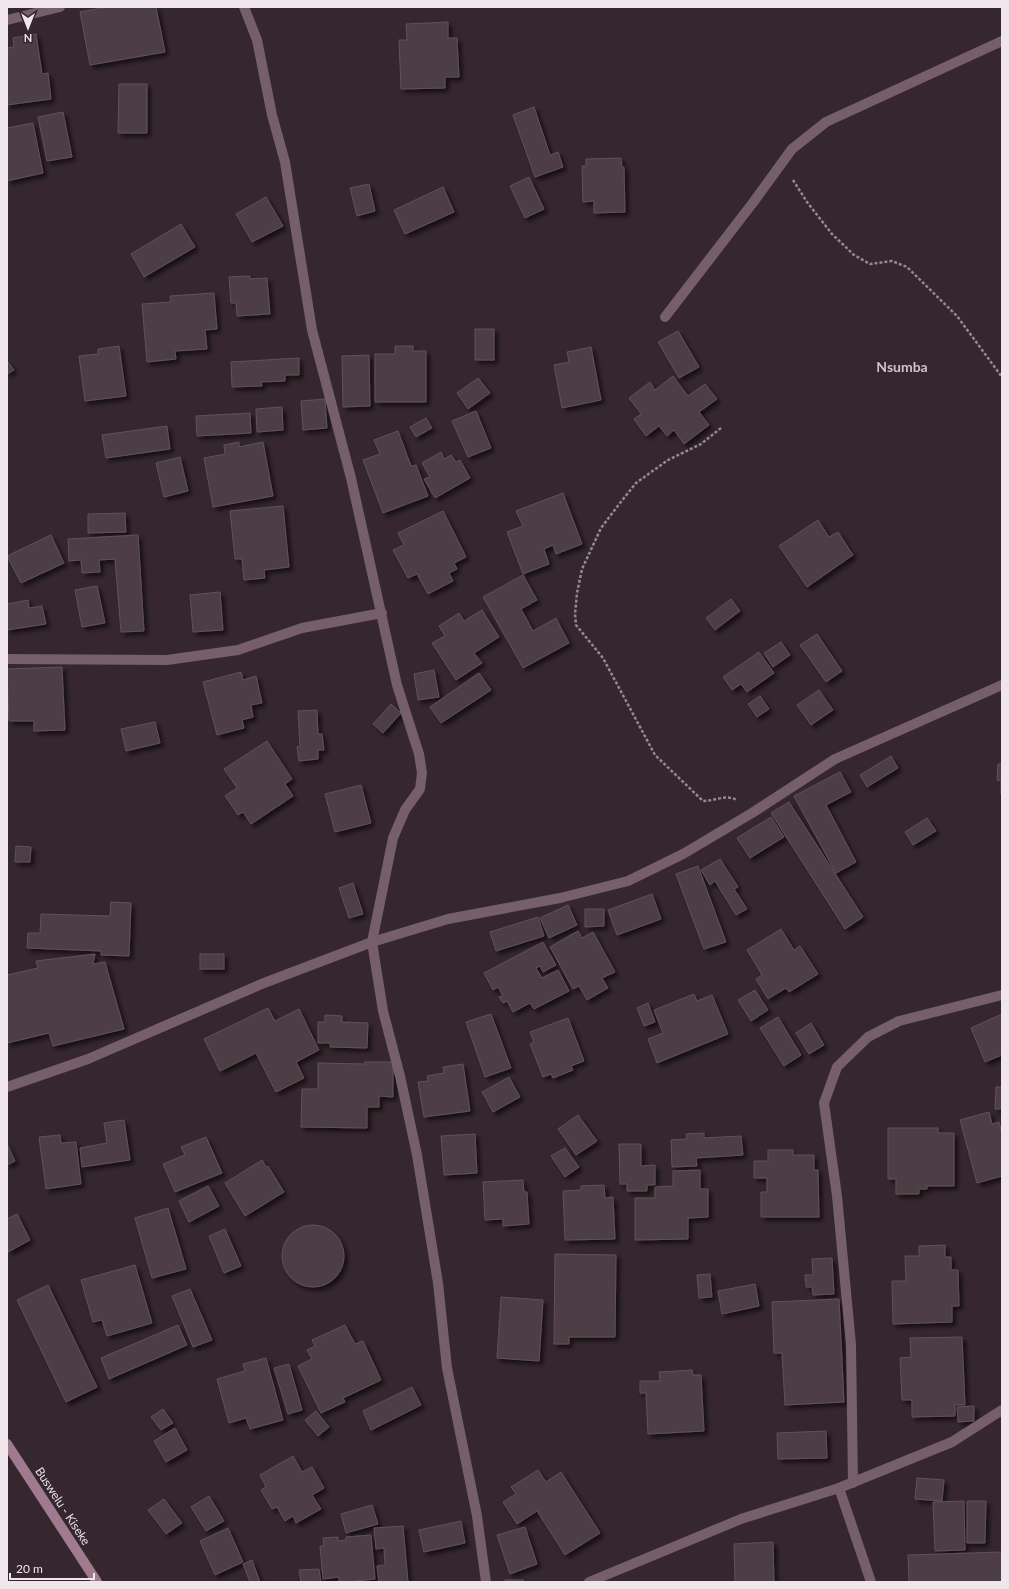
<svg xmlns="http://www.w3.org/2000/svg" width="1009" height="1589" font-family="Lato,sans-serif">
  <defs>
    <filter id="shadow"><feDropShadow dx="3.5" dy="3.5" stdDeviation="2" flood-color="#0009"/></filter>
  </defs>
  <rect width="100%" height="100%" fill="#36272f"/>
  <!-- building -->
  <g fill="#4d3d45" stroke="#625159" filter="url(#shadow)">
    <polygon points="107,7 156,7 165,52 90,65 80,12"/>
    <polygon points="448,22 448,38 457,38 459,77 445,77 445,88 401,89 399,40 407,40 406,24"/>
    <polygon points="36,34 42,74 48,73 51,99 7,105 7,48 14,47 13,38"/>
    <polygon points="119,84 147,84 147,133 118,133"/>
    <polygon points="534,107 550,155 558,152 563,167 535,177 513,115"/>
    <polygon points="63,112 72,157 47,161 38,117"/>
    <polygon points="33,123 43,173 7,181 7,128"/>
    <polygon points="621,158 622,167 624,167 625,212 594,213 594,201 583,202 582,166 586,166 586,159"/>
    <polygon points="529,177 544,209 525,218 510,186"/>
    <polygon points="369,184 375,211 357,216 350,188"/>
    <polygon points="443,187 454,212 405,234 394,210"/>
    <polygon points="266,197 283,226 252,242 236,214"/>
    <polygon points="181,224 195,247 144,277 131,254"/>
    <polygon points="250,276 250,279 267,278 270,314 237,316 236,303 231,303 229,277"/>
    <polygon points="214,293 217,329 205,330 207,349 175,351 176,359 147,362 142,304 171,302 170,296"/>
    <rect x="475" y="329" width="19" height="31"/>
    <polygon points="678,331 699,367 679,378 658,342"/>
    <polygon points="119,346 126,396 85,401 79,356 98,354 98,349"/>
    <polygon points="395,346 413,346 413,351 426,351 426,402 375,402 375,354 395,354"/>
    <polygon points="591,347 601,400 562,408 554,365 569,362 567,352"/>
    <polygon points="369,355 370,406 343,407 342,356"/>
    <polygon points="299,358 299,375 285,375 285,381 261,382 262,386 232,387 231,362"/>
    <polygon points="7,361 14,370 7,374"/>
    <polygon points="673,376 688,396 705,384 717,399 699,412 709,425 684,444 674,430 667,436 659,426 646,436 634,419 641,414 629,398 650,382 655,390"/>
    <polygon points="478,378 490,393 468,409 457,393"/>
    <polygon points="325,399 327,428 303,430 301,401"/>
    <polygon points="282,407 283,430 257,432 256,409"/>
    <polygon points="476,411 491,448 468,457 452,421"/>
    <polygon points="250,413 251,433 197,436 196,416"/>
    <polygon points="426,418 432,428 416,437 410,427"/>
    <polygon points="167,426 170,449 106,458 102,435"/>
    <polygon points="398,431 411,466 416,465 428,496 383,513 363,460 380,454 374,440"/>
    <polygon points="239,442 239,447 263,442 273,496 213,507 204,458 225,454 224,445"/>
    <polygon points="441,452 444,459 451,455 456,462 460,460 470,478 435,498 424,479 430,477 422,463"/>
    <polygon points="180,457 188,491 164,497 156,463"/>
    <polygon points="563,493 582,544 556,554 553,545 544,549 549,564 523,574 507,532 523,526 516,511"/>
    <polygon points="283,506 289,567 264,570 265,578 244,580 242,559 235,559 230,511"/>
    <polygon points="443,511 466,557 454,563 457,569 449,573 453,581 428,594 417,574 408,578 393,550 404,545 398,533"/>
    <polygon points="125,513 126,532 88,533 88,514"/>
    <polygon points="818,520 829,537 838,532 853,555 807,587 779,546"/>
    <polygon points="51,535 64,563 21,583 7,556"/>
    <polygon points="138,535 144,631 121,632 115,559 99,560 100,572 82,573 81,560 69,561 68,539"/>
    <polygon points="523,575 537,600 521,609 533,631 556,618 569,643 523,668 483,597"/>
    <polygon points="97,586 105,623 82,627 75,590"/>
    <polygon points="220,592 223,630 193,632 190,595"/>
    <polygon points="731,599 740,611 715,630 706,618"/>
    <polygon points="28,600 29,608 42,606 46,624 7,630 7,604"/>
    <polygon points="482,610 499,637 474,653 482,663 456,680 432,643 445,636 439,626 459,613 464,621"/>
    <polygon points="817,634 842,671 826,682 800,645"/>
    <polygon points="781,642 790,655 773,667 764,653"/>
    <polygon points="759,652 774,673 747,692 741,684 732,690 723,677"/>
    <polygon points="62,667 65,730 34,731 34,721 9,721 7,669"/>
    <polygon points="434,670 439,697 418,700 414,674"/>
    <polygon points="241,672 243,680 256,676 262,703 251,705 253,717 242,720 244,728 217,735 203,682"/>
    <polygon points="479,673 491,690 441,723 430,707"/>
    <polygon points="819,690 833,710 811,725 797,705"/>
    <polygon points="760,696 769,709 757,717 748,704"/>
    <polygon points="391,704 401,713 383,733 373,724"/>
    <polygon points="317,710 318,734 322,734 324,750 318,750 318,759 299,761 297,747 300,746 298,711"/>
    <polygon points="155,722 160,743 126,751 121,729"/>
    <polygon points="267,741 292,779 285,784 293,796 251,824 243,812 238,815 225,796 237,788 224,769"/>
    <polygon points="891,756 898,768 867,787 860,775"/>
    <polygon points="998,764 1002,764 1002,794 1001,794 1001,781 997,780"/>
    <polygon points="840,772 851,792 826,805 856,862 836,873 794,796"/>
    <polygon points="361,785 371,823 335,832 325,794"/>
    <polygon points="789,802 863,917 845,929 771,813"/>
    <polygon points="771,817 784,837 750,858 737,838"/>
    <polygon points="927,818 936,831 913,845 905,832"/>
    <polygon points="16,846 31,847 30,862 15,862"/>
    <polygon points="720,859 738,887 734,889 747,909 736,915 715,881 710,885 701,870"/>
    <polygon points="698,866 726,942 704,949 676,874"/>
    <polygon points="353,883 363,914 349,918 339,888"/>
    <polygon points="652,894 661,919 617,935 608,910"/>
    <polygon points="111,902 131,903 129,956 101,955 101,951 27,948 28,933 40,933 41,914 110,916"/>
    <polygon points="568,905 577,925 549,938 540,918"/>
    <polygon points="585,909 604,909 604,926 585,927"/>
    <polygon points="538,917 544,936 496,951 490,932"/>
    <polygon points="781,929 794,950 800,946 818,974 789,992 786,988 768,999 756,979 762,975 747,950"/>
    <polygon points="578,931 582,938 593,932 615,972 602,978 608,988 587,1000 579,986 573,989 550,947"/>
    <polygon points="543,942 556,965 543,972 540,966 536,968 542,978 558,970 569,991 534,1009 530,1003 513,1012 507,1001 503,1003 499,997 503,996 498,987 493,990 484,973"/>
    <polygon points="95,954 93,964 105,962 124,1029 53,1046 49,1033 7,1043 7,975 38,968 36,961"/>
    <rect x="200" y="954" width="24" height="15"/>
    <polygon points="755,990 768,1010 751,1021 738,1000"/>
    <polygon points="694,994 697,1001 712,995 728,1034 657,1063 648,1039 663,1033 654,1010"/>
    <polygon points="648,1003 655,1022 644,1026 637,1008"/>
    <polygon points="268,1008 275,1021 299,1009 319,1050 296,1062 304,1078 276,1092 256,1053 220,1071 204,1039"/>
    <polygon points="491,1014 511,1068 485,1077 466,1022"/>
    <polygon points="1002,1014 1002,1055 985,1062 971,1028"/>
    <polygon points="325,1015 342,1016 342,1022 368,1023 367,1048 330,1047 330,1043 318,1043 318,1022 325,1022"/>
    <polygon points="778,1017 801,1055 784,1066 760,1028"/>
    <polygon points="568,1018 584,1061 571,1066 573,1070 553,1078 551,1074 543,1077 530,1044 534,1042 530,1032"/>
    <polygon points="811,1023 824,1045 809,1054 796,1033"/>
    <polygon points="365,1062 393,1062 393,1097 379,1096 379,1107 367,1107 367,1128 301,1127 302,1089 318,1089 318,1063 365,1064"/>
    <polygon points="463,1064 470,1111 424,1117 418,1082 428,1081 427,1076 444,1073 443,1067"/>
    <polygon points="509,1077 520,1097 493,1112 482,1092"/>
    <polygon points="996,1087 1002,1087 1002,1109 995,1109"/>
    <polygon points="989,1112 992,1124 999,1122 1002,1134 1002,1176 977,1183 960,1120"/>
    <polygon points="578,1115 597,1141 576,1155 558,1129"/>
    <polygon points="124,1120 130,1160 82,1167 80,1148 107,1143 104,1123"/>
    <polygon points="888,1128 938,1128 938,1133 954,1133 954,1186 927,1186 927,1189 919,1189 919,1194 896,1194 896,1179 888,1179"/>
    <polygon points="704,1133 704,1138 741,1136 743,1155 696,1158 697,1166 672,1167 671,1140 687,1139 686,1134"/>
    <polygon points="475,1134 477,1173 444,1175 441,1136"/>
    <polygon points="60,1135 61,1143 76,1142 81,1184 46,1189 39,1137"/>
    <polygon points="206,1137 222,1173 175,1192 163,1164 185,1155 181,1147"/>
    <polygon points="7,1144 15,1161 7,1165"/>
    <polygon points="619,1144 641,1144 641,1166 655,1165 655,1185 647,1185 647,1191 627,1191 627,1184 620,1184"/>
    <polygon points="565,1148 579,1167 565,1177 551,1156"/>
    <polygon points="768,1150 793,1150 793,1155 814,1155 814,1170 818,1170 819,1217 761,1217 761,1192 767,1192 767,1178 754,1178 754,1161 768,1161"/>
    <polygon points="262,1160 266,1167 268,1166 284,1192 245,1216 225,1183"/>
    <polygon points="700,1170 700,1189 708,1189 708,1217 688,1218 688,1239 635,1240 635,1198 655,1198 655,1187 673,1186 673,1171"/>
    <polygon points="523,1180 524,1192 527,1192 529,1224 503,1226 503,1219 485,1220 483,1182"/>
    <polygon points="604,1185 605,1198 613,1197 615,1239 565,1240 563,1191 581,1190 581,1186"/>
    <polygon points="208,1186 219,1206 189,1222 179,1201"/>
    <polygon points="168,1208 186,1269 152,1278 135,1218"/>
    <polygon points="17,1214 30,1240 8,1252 7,1219"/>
    <circle cx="313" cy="1256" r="31"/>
    <polygon points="225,1229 241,1266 224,1273 209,1236"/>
    <polygon points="945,1245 945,1257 951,1257 951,1270 958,1270 959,1306 952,1306 952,1322 893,1324 892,1281 906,1281 905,1256 919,1256 919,1246"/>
    <polygon points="555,1254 616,1255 615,1337 569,1337 569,1344 554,1344"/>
    <polygon points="832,1258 834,1294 813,1295 812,1287 806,1287 805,1275 813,1275 812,1259"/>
    <polygon points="135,1265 152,1323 107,1336 102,1320 93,1322 81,1280"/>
    <polygon points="710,1274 712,1297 699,1298 697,1275"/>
    <polygon points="755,1284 759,1306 722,1314 718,1291"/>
    <polygon points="48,1285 97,1387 66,1402 17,1300"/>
    <polygon points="190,1289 212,1340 193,1347 172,1296"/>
    <polygon points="501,1297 543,1300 539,1361 497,1358"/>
    <polygon points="839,1299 844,1402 785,1405 782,1353 774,1353 772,1302"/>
    <polygon points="178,1325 187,1345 109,1379 101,1358"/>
    <polygon points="345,1325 355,1344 363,1341 381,1380 343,1398 345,1402 321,1413 298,1366 312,1359 307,1350 315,1346 312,1340"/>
    <polygon points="962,1337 965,1405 955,1405 955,1416 912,1417 912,1400 902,1400 900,1358 911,1357 910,1338"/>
    <polygon points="266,1358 283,1420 250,1429 246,1418 229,1423 217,1379 245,1371 243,1364"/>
    <polygon points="289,1364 302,1410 288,1414 274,1368"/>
    <polygon points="692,1370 693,1375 701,1375 704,1431 648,1434 646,1393 640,1393 640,1381 660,1381 659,1372"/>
    <polygon points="412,1387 421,1405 371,1430 363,1411"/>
    <polygon points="974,1406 974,1421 958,1422 957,1407"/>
    <polygon points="163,1409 173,1423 161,1430 151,1417"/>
    <polygon points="316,1411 329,1427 318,1436 305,1420"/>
    <polygon points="175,1428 187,1450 166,1462 154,1441"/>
    <polygon points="826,1431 827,1458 778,1459 777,1433"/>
    <polygon points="293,1456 302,1472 312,1467 324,1488 312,1495 321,1509 296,1523 293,1516 285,1521 277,1507 272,1509 261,1490 266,1487 260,1475"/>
    <polygon points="538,1470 546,1482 561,1472 600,1533 565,1555 537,1511 517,1524 503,1502 516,1494 511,1487"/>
    <polygon points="917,1478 944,1480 942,1501 915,1499"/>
    <polygon points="209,1496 224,1521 206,1531 191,1507"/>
    <polygon points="164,1499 182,1523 166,1534 148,1510"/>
    <polygon points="964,1501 965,1550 935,1551 933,1502"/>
    <polygon points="967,1501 986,1501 985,1543 967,1543"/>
    <polygon points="372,1505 378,1524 346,1533 341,1514"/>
    <polygon points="461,1521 465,1543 424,1552 419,1530"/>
    <polygon points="403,1526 408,1582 379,1582 377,1566 385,1565 384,1548 376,1549 374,1528"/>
    <polygon points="525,1527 537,1564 510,1574 497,1535"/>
    <polygon points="228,1528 243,1562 215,1575 200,1541"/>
    <polygon points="371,1535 375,1579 355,1581 355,1582 339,1582 339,1577 323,1579 320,1546 324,1546 323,1538 338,1537 338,1541 346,1540 346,1537"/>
    <polygon points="773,1542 774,1582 735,1582 734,1544"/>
    <polygon points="1002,1552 1002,1582 909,1582 908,1555"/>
    <polygon points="252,1560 260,1582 250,1582 243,1564"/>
    <polygon points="319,1569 321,1582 301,1582 299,1570"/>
    <rect x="505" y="1580" width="18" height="2"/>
  </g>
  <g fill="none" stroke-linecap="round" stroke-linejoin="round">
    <!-- path -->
    <g stroke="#95898f" stroke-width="2.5" stroke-dasharray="3 2" stroke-linecap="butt">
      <polyline points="793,180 807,202 832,234 854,255 870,264 892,261 907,267 957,316 1002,377"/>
      <path d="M721 428 701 444 668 460 636 483 620 503 601 528 582 569 577 593 575 614 576 625 603 658 655 755 703 801C715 801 726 794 737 800"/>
    </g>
    <!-- street -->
    <g stroke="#765e6b" stroke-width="10">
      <polyline points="244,7 257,40 272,115 285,162 312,330 351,478 397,685 419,754 422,773 420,789 405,810 393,838 372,942 383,1011 400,1076 417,1155 438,1283 447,1368 477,1516 486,1582"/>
      <polyline points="7,20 60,7"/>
      <polyline points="665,317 755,200 792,149 826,122 1002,41"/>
      <polyline points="7,659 167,660 238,650 302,628 382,613"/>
      <polyline points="7,1087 88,1059 264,983 372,942 448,919 560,898 628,881 683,854 752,813 835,759 1002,685"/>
      <polyline points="853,1483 851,1345 837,1196 824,1103 837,1067 868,1037 899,1021 1002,995"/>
      <polyline points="839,1488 871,1582"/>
      <polyline points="589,1582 741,1519 839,1488 952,1442 1002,1410"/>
    </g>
    <!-- secondary -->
    <polyline stroke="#a07a8e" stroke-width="10" points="7,1444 97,1582"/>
  </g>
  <g text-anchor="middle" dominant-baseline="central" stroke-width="3" stroke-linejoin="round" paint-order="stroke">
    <!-- street labels -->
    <g font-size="12" fill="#efe5ea" stroke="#36272f">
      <text transform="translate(63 1506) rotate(57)">Buswelu - Kiseke</text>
    </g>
    <!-- quarter labels -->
    <g font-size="14" font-weight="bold" fill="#d3c0c9" stroke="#36272f">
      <text x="902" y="366">Nsumba</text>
    </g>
  </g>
  <!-- border -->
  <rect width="1009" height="1589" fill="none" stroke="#efe5ea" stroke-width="16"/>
  <!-- north arrow -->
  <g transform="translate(28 28) rotate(180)" stroke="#36272f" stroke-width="3" paint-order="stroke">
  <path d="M0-3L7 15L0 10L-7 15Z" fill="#efe5ea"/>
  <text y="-6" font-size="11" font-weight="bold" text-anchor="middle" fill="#efe5ea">N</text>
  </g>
  <!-- scale -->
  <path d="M10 1573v6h84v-6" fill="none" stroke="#efe5ea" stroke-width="2"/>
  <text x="16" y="1573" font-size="12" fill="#efe5ea" stroke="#36272f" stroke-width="3" paint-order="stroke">20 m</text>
</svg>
